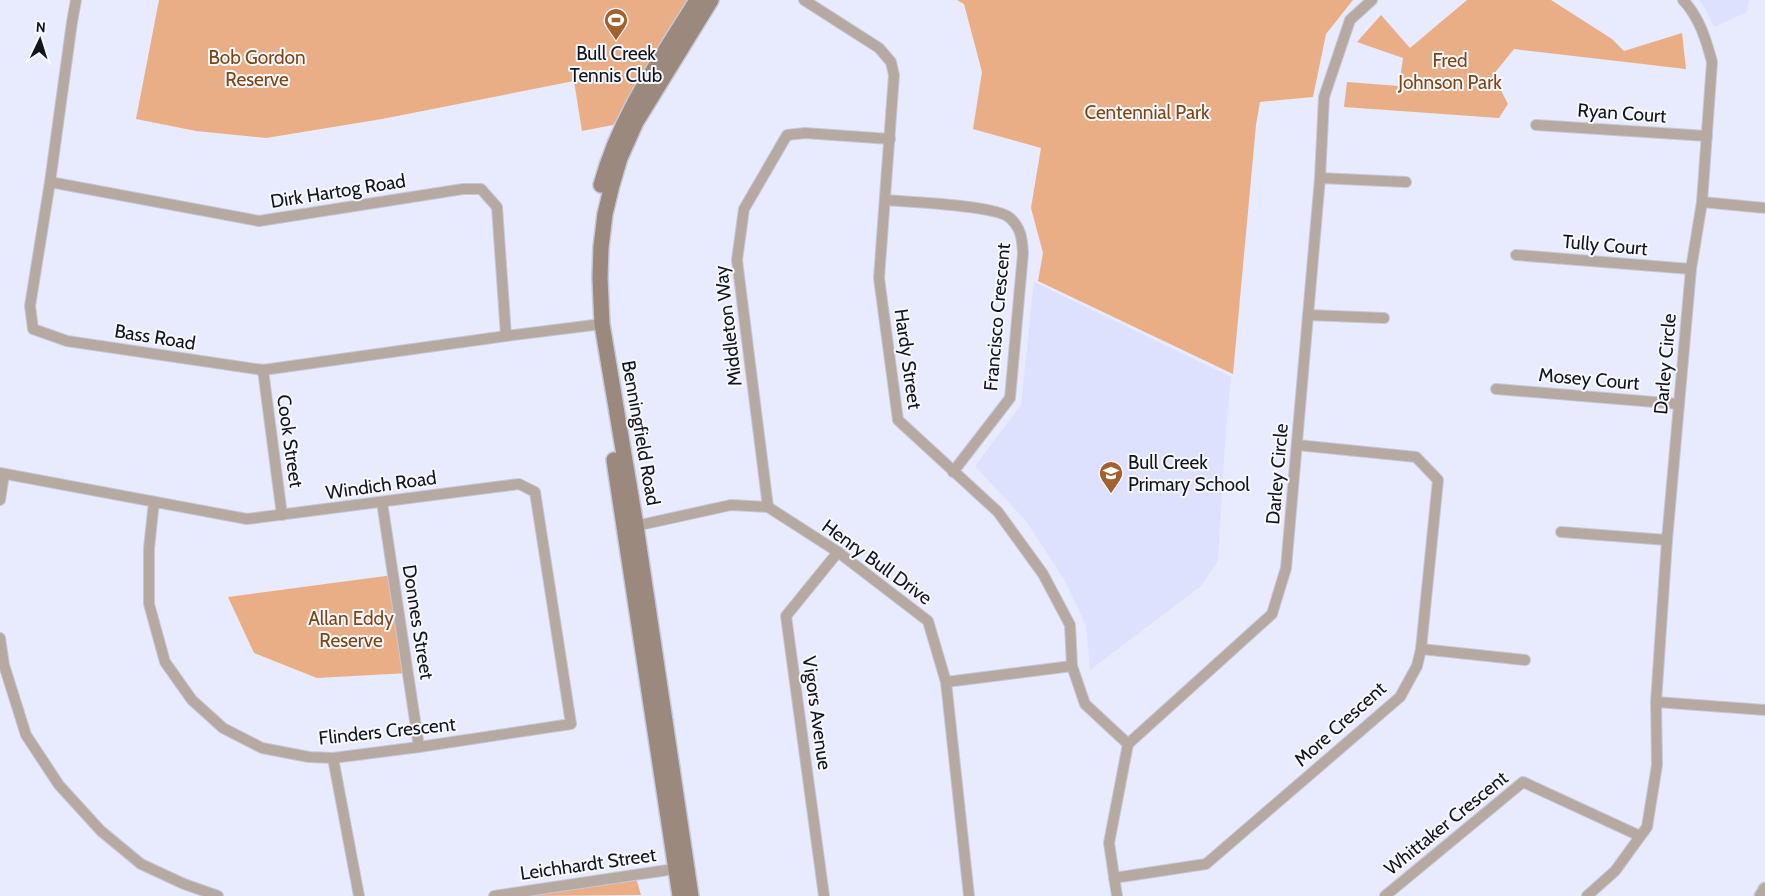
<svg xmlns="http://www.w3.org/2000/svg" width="1765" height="896" font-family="Cabin,sans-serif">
  <rect width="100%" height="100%" fill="#e8eafd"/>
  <!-- built -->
  <g fill="#dde1fe">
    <polygon points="1699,0 1749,0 1747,12 1714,27 1705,8"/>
    <polygon points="1034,282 1231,377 1225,441 1218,561 1201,586 1090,670 1086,625 1065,581 1026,521 975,466 1021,405"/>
  </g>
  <!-- green -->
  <g fill="#eaae87">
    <polygon points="159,0 689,0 613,125 582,131 574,81 382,119 266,138 196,131 136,119"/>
    <polygon points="957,0 1353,0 1326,34 1313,97 1260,102 1256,125 1233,374 1038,281 1043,253 1031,208 1041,148 973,129 982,72 964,4"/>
    <polygon points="1467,0 1551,0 1612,39 1624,51 1682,33 1686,69 1514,49 1493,75 1508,104 1499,118 1344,107 1347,82 1399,86 1403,58 1357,42 1381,15 1410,48"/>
    <polygon points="393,575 408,673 317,678 254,653 228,597"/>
    <polygon points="634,880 637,881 641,895 527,896"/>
  </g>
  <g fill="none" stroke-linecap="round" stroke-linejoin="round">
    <!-- minor casing -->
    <g stroke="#c6c8d9" stroke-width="12">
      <g id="minor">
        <polyline points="76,0 72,22 50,182 30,306 33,329 67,341 263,370 506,336 602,324"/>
        <polyline points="804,0 879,48 891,62 894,75 879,278 898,420 998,512 1043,574 1070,625 1072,666 1085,704 1128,744"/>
        <polyline points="1536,125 1707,136"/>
        <polyline points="1320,178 1406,182"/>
        <polyline points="50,182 259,221 463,189 481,189 497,207 506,336"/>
        <path d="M885 200C907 202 997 205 1010 218 1021 228 1022 238 1023 253L1010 398 953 472"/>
        <polyline points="1702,202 1765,208"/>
        <polyline points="1516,255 1691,269"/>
        <polyline points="1308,315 1384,318"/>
        <polyline points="263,370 282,515"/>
        <polyline points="1496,389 1679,404"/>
        <polyline points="0,473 247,519 519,484 535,492 571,724 419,747 333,758 309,757 262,748 223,728 192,700 165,662 149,604 149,548 154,502"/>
        <polyline points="0,500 4,474"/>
        <polyline points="382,502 419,747"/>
        <polyline points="768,507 737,260 744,209 787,135 805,133 890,139"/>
        <polyline points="631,527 731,505 768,507 838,552 928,621 946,682 969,896"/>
        <polyline points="1561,532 1667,540"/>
        <polyline points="0,638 4,665 26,735 59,785 101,831 141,864 184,884 218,896"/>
        <polyline points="1421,649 1525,660"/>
        <polyline points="946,682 1072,666"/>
        <polyline points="1656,702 1765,710"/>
        <polyline points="333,758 359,896"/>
        <polyline points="1114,878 1206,864 1400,697 1417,666 1421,649 1438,480 1416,457 1297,445"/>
        <polyline points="494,896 681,868"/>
        <polyline points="824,896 786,616 838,552"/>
        <polyline points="1117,896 1109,843 1128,744 1272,614 1286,568 1320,178 1324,97 1350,20 1372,0"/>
        <polyline points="1385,896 1523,782 1640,836"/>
        <path d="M1587 896 1615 871 1647 827 1657 765 1656 702 1667 540 1691 269 1702 202 1712 62C1706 39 1699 17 1683 0"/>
      </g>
    </g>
    <!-- tertiary casing -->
    <g stroke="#c6c8d9" stroke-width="15">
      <polyline id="tertiary" points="1761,896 1765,889"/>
    </g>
    <!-- secondary casing -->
    <g stroke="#c6c8d9" stroke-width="18">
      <g id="secondary">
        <path d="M601 185C620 115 660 60 697 0"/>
        <polyline points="614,460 680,896"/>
        <polyline points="691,896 636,526 602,324 600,278 601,247 605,214 612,185 620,158 636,122 711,0"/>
      </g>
    </g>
    <!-- minor -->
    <use href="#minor" stroke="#b6a9a1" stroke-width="10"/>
    <!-- tertiary -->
    <use href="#tertiary" stroke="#b6a9a1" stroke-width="12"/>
    <!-- secondary -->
    <use href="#secondary" stroke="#9b897d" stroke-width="15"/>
  </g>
  <!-- icons -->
  <defs>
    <g id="stadium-pin" transform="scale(1.25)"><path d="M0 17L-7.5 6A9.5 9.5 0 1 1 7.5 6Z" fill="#a46130" stroke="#f8f9ff"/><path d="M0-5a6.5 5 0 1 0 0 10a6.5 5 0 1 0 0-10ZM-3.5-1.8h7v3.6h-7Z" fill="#fff"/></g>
    <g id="school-pin" transform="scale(1.25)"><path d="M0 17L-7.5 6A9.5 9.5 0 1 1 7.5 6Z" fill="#a46130" stroke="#f8f9ff"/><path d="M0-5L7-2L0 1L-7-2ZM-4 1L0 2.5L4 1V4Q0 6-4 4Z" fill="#fff"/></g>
  </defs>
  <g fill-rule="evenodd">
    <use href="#stadium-pin" x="616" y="20"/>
    <use href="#school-pin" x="1111" y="473"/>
  </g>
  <g text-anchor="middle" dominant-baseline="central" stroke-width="4" stroke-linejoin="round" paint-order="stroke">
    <!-- poi labels -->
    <g font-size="19" fill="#12141e" stroke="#f8f9ff">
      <text x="616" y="53">Bull Creek<tspan x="616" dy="22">Tennis Club</tspan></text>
      <text x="1128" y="462" text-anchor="start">Bull Creek<tspan x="1128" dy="22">Primary School</tspan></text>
    </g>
    <!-- park labels -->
    <g font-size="19" fill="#814411" stroke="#f8f9ff">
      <text x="257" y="57">Bob Gordon<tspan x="257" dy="22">Reserve</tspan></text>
      <text x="1450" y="60">Fred<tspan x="1450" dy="22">Johnson Park</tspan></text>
      <text x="1147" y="112">Centennial Park</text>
      <text x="351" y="618">Allan Eddy<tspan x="351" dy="22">Reserve</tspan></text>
    </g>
    <!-- street labels -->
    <g font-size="19" fill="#12141e" stroke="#f8f9ff">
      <text transform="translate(1622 113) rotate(4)">Ryan Court</text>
      <text transform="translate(338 191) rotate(-9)">Dirk Hartog Road</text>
      <text transform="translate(1605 245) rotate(5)">Tully Court</text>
      <text transform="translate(997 317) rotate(-85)">Francisco Crescent</text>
      <text transform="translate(728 326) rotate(-97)">Middleton Way</text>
      <text transform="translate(155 337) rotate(9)">Bass Road</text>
      <text transform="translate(908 359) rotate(82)">Hardy Street</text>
      <text transform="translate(1665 364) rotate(-85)">Darley Circle</text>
      <text transform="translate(1589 379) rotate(5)">Mosey Court</text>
      <text transform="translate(641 433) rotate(80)">Benningfield Road</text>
      <text transform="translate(290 441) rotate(82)">Cook Street</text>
      <text transform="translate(1277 474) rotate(-85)">Darley Circle</text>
      <text transform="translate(381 485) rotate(-8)">Windich Road</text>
      <text transform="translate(877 562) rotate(36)">Henry Bull Drive</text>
      <text transform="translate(418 622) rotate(81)">Donnes Street</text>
      <text transform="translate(817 713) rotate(82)">Vigors Avenue</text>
      <text transform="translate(1340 724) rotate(-42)">More Crescent</text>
      <text transform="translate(387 731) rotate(-6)">Flinders Crescent</text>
      <text transform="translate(1446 823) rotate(-39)">Whittaker Crescent</text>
      <text transform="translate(588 864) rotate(-8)">Leichhardt Street</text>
    </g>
  </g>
  <!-- north arrow -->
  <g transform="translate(40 40) rotate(4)" stroke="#f8f9ff" stroke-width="4" paint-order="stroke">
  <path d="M0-4L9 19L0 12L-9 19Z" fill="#12141e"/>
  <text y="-8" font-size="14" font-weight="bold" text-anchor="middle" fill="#12141e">N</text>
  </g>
</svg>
